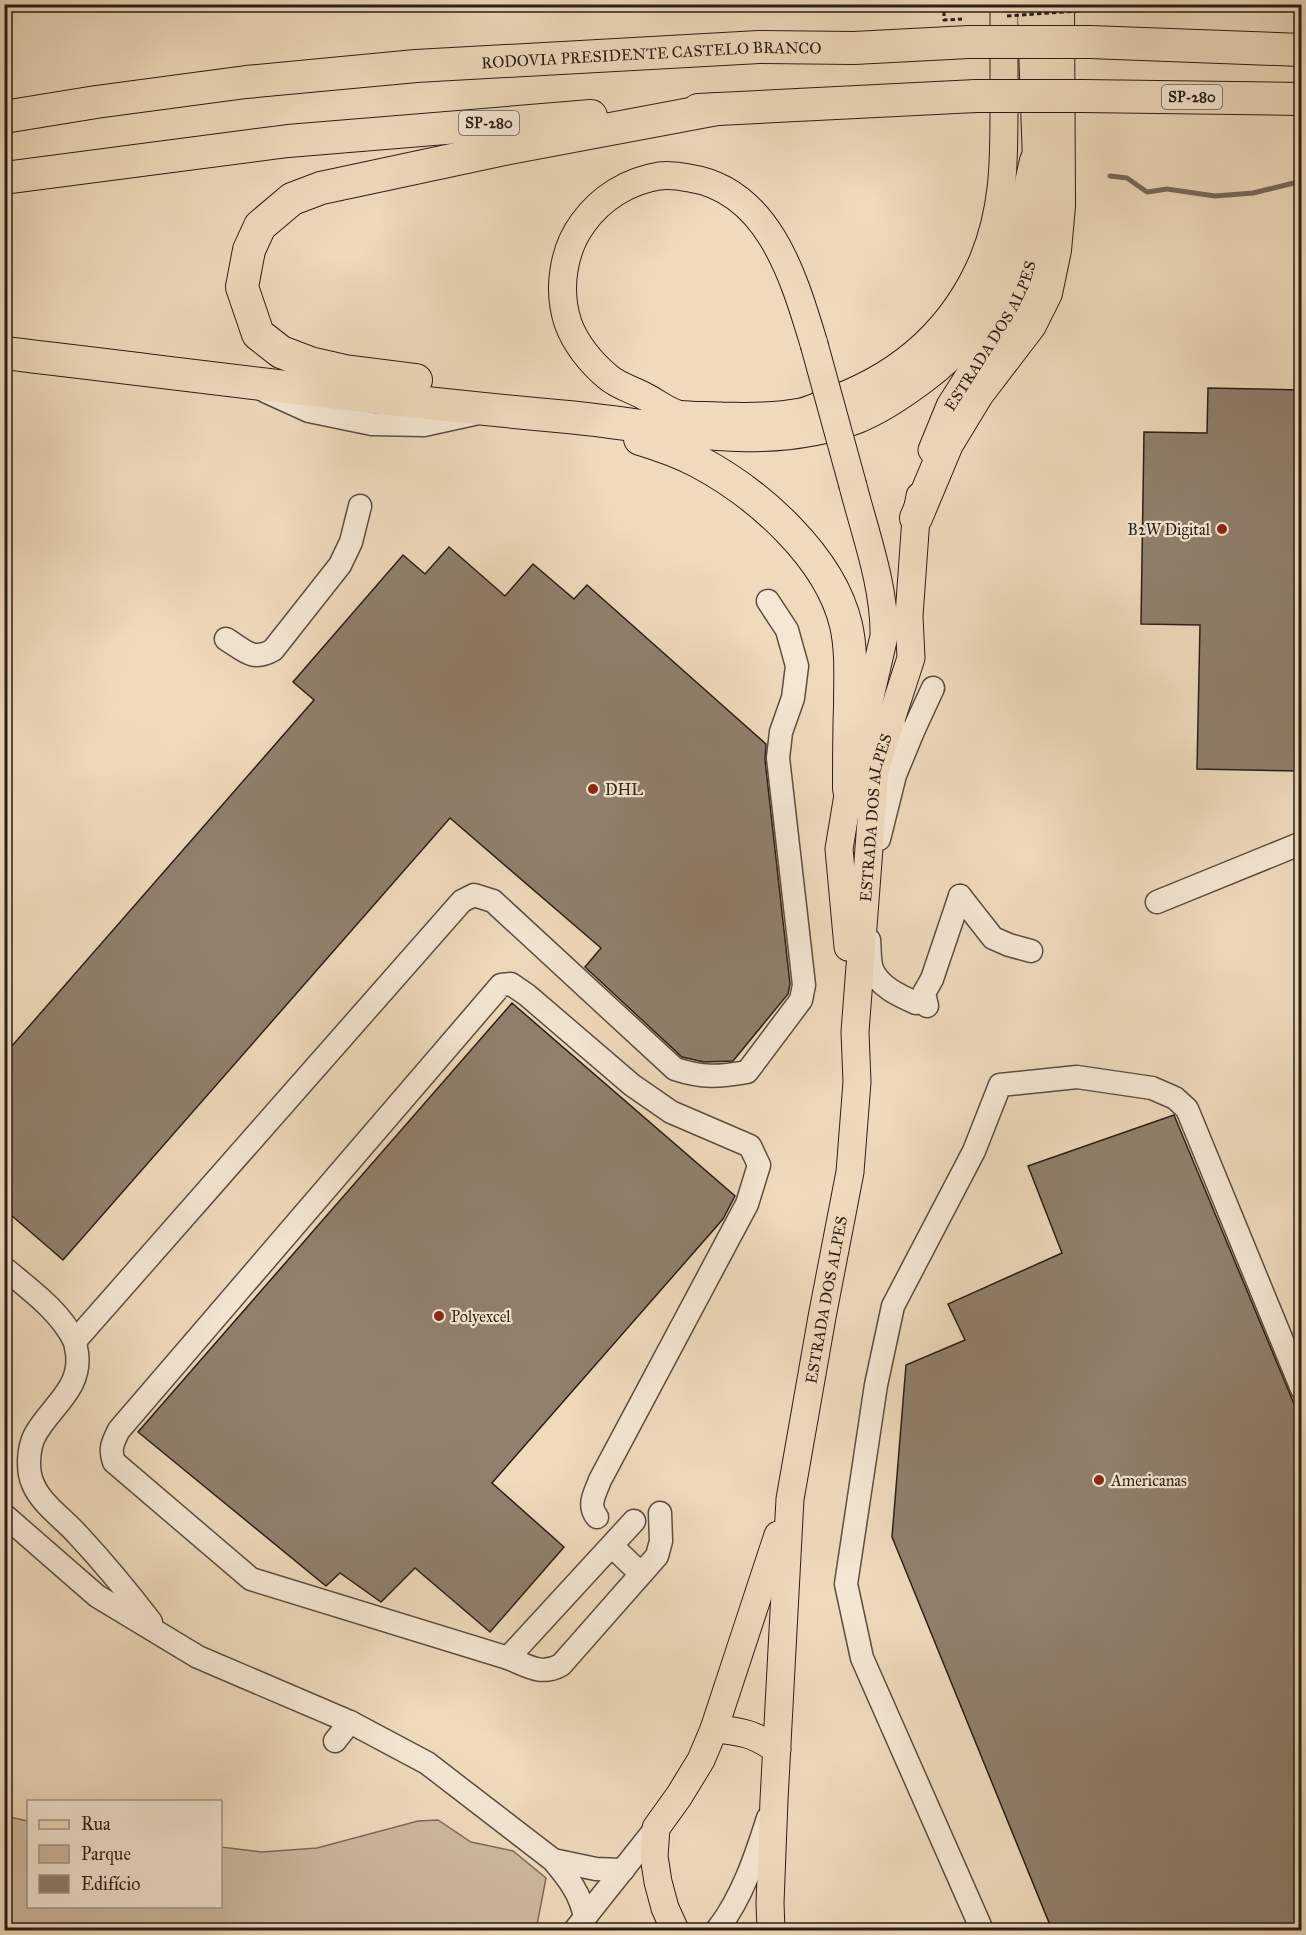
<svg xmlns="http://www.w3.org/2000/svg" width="1306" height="1935" font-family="'IM FELL Great Primer',serif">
  <rect width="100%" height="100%" fill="#efdabc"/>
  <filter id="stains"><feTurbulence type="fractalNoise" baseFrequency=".00333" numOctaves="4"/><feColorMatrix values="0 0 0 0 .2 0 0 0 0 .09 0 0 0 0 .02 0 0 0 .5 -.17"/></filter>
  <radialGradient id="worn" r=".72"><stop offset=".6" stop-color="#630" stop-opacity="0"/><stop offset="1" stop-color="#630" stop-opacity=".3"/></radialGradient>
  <!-- green -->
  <polygon fill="#cdbaa0" stroke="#7b6c5b" stroke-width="1.5" points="5,1816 28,1821 28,1906 220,1906 221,1847 262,1852 317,1848 418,1821 438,1820 471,1842 513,1851 546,1878 536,1930 5,1930"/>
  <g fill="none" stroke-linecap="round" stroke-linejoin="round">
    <!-- stream -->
    <polyline stroke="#786958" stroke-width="5" points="1110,176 1127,178 1147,192 1167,189 1215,196 1253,193 1302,181"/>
  </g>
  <!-- building -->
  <g fill="#90806c" stroke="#291f16" stroke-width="1.5">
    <polygon points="1208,388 1302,390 1302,771 1197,769 1200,625 1141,624 1144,432 1207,433"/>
    <polygon points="449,547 505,596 533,564 574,599 587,585 766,744 765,760 790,984 788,994 733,1061 704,1062 682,1057 585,967 601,948 450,818 63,1260 4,1209 4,1055 314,700 293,682 403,555 425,574"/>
    <polygon points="512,1003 735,1196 723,1219 492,1483 564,1547 490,1632 415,1568 381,1602 340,1573 326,1586 138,1432"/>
    <polygon points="1174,1115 1302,1423 1302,1930 1052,1930 892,1537 906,1365 965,1340 948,1304 1062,1253 1028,1166"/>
  </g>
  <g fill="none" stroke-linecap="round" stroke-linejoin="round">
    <!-- minor casing -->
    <g stroke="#5a4e40" stroke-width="25">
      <g id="minor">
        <polyline points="265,391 309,411 372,424 424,425 474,414"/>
        <path d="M226 639C244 650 252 662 273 650L340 565 351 542 360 506"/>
        <polyline points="903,736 914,729 933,688"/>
        <polyline points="879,839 895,775 914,729"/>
        <polyline points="960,896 993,938 1009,945 1031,951"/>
        <polyline points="1157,902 1302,843"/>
        <path d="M869 940C870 949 869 960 872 969 879 987 900 996 916 1003"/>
        <polyline points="927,1006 924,993 932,979 960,896"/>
        <path d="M4 1268C29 1289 60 1311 74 1340 76 1344 76 1349 77 1353 82 1389 50 1407 35 1435 28 1448 27 1471 33 1484 42 1505 64 1519 78 1535 104 1563 128 1592 151 1622"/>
        <path d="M75 1341 462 901 474 895 493 901 675 1069C703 1078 718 1077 747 1072L801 1000 804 985 778 758 781 732 793 698 797 666 787 630 768 601"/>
        <path d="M4 1515 97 1596 198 1657 350 1722 427 1763 553 1860C568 1878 581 1894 585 1918"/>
        <path d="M597 1517C587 1505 595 1494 600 1480L747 1204 759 1165 750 1146 671 1112 632 1085 527 995 511 984 501 985 119 1430C113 1442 109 1449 114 1462L251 1579 508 1658C528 1666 541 1676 561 1665L657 1556 661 1541 660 1513"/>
        <polyline points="612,1546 641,1574"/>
        <polyline points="508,1658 634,1521"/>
        <polyline points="335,1741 350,1722"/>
        <polyline points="553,1860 596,1869 623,1870"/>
        <polyline points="575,1930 656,1828"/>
        <path d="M717 1930C742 1898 756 1856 768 1818"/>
        <polyline points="982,1930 862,1658 846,1584 876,1385 893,1306 974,1151 1000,1085 1077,1077 1152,1088 1175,1098 1187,1109 1302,1389"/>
      </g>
    </g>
    <!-- major casing -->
    <g stroke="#291f16" stroke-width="29">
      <g id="major">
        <path d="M814 344C794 278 769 190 689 178 679 176 669 175 659 176 628 181 601 198 583 223 563 250 557 290 568 323 575 343 591 363 608 377 618 386 634 390 646 397 656 402 667 411 678 414 692 416 707 415 721 416 748 417 775 417 801 412 812 410 824 403 835 399 904 373 954 328 983 260 1004 209 1004 163 1004 109 1004 74 1004 39 1004 4"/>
        <path id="s1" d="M932 450 950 406 1009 313 1024 283 1035 245 1038 204 1031 4"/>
        <path d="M848 947 839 849 849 789 884 636C885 587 865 533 853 486"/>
        <path d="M714 1729C741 1731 755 1734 777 1750"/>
        <polyline points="675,1930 665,1908 658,1882 654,1856 656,1828 679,1796 701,1760 714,1729 778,1535"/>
        <path id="s2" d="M771 1930 770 1903 774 1800 790 1499 822 1317 850 1172 857 1082 855 1032 875 769 911 658 909 616 916 518 920 496"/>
      </g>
    </g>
    <!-- highway casing -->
    <g stroke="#291f16" stroke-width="34">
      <g id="highway">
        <polyline points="1090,42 1302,50"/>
        <polyline points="1082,96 1302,99"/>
        <polyline points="698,110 976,96"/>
        <path id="s3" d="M4 117 96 102 246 82 416 66 759 47 854 48 969 42"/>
        <polyline points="4,178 288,141 591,116"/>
        <path d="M4 353C192 375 379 400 568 417 663 426 763 453 857 417 880 408 903 392 923 377 949 357 975 331 991 303 1015 260 1025 208 1036 161"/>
        <polyline points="416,380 345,371 310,363 281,352 258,334 242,287 249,250 260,226 292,199 321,188 499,150 717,109"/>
        <path d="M640 439C660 445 680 452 699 462 759 494 830 557 846 625 852 651 850 680 850 707 849 734 849 762 849 789"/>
        <polyline points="916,518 947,444 978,393 1030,325 1046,293 1055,250 1059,206 1058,4"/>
      </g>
    </g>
    <!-- minor -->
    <use href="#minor" stroke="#f5e7d3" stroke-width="22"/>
    <!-- major -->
    <use href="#major" stroke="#efdabc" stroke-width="27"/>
    <!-- highway -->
    <use href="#highway" stroke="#efdabc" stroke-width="32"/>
    <!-- major-bridge casing -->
    <g stroke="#291f16" stroke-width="29" stroke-linecap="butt">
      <polyline id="major-bridge" points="814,344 853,486"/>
    </g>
    <!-- highway-bridge casing -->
    <g stroke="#291f16" stroke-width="34" stroke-linecap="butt">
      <g id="highway-bridge">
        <polyline points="969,42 1090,42"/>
        <polyline points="976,96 1082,96"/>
      </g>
    </g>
    <!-- path-bridge -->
    <g stroke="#291f16" stroke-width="3" stroke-dasharray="4.5 3" stroke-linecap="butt">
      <polyline points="944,4 944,20 962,19"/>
      <polyline points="1007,16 1119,8 1134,4"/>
    </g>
    <!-- major-bridge -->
    <use href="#major-bridge" stroke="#efdabc" stroke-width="27"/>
    <!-- highway-bridge -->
    <use href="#highway-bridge" stroke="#efdabc" stroke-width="32"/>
  </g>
  <!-- markers -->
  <g fill="#8f2418" stroke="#f5e7d3" stroke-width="2">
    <circle cx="1222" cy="529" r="6"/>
    <circle cx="593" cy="789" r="6"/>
    <circle cx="439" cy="1316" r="6"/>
    <circle cx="1099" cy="1480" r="6"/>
  </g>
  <g text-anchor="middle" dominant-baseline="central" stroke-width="4.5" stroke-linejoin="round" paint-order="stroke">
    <!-- shield labels -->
    <g fill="#f5e7d3" stroke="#665b4f" stroke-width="1.5">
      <rect x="1162" y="85" width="60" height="24" rx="4.5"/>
      <rect x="459" y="111" width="60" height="24" rx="4.5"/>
    </g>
    <g font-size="15" font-weight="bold" fill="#291f16">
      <text x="1192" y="97">SP-280</text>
      <text x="489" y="123">SP-280</text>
    </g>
    <!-- street labels -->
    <g font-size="16" fill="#291f16" stroke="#f5e7d3">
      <text stroke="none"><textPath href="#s3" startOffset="651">RODOVIA PRESIDENTE CASTELO BRANCO</textPath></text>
      <text stroke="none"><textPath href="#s1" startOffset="129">ESTRADA DOS ALPES</textPath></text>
      <text stroke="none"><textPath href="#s2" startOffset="1120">ESTRADA DOS ALPES</textPath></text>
      <text stroke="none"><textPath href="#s2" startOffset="634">ESTRADA DOS ALPES</textPath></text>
    </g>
    <!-- poi labels -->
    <g font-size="16" fill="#291f16" stroke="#f5e7d3" text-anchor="start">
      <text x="1210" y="529" text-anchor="end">B2W Digital</text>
      <text x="605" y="789">DHL</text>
      <text x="451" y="1316">Polyexcel</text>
      <text x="1111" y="1480">Americanas</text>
    </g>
  </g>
  <!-- margin -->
  <rect width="1306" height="1935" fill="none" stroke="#efdabc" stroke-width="24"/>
  <rect x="6" y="6" width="1294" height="1923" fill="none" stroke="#291f16" stroke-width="3"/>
  <rect x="12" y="12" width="1282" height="1911" fill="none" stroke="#291f16" stroke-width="1.5"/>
  <!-- legend -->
  <rect x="27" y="1800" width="195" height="108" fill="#f5e7d3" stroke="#a39787" stroke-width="1.5"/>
  <rect x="39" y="1820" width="30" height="9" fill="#efdabc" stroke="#a39787" stroke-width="1.5"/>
  <text x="81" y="1830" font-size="18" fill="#291f16">Rua</text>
  <rect x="39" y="1845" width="30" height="18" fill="#cdbaa0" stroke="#a39787" stroke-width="1.5"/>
  <text x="81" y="1860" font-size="18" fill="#291f16">Parque</text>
  <rect x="39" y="1875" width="30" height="18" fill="#90806c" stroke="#a39787" stroke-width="1.5"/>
  <text x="81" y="1890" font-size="18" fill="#291f16">Edifício</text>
  <rect width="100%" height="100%" filter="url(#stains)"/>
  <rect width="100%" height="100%" fill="url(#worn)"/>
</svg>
